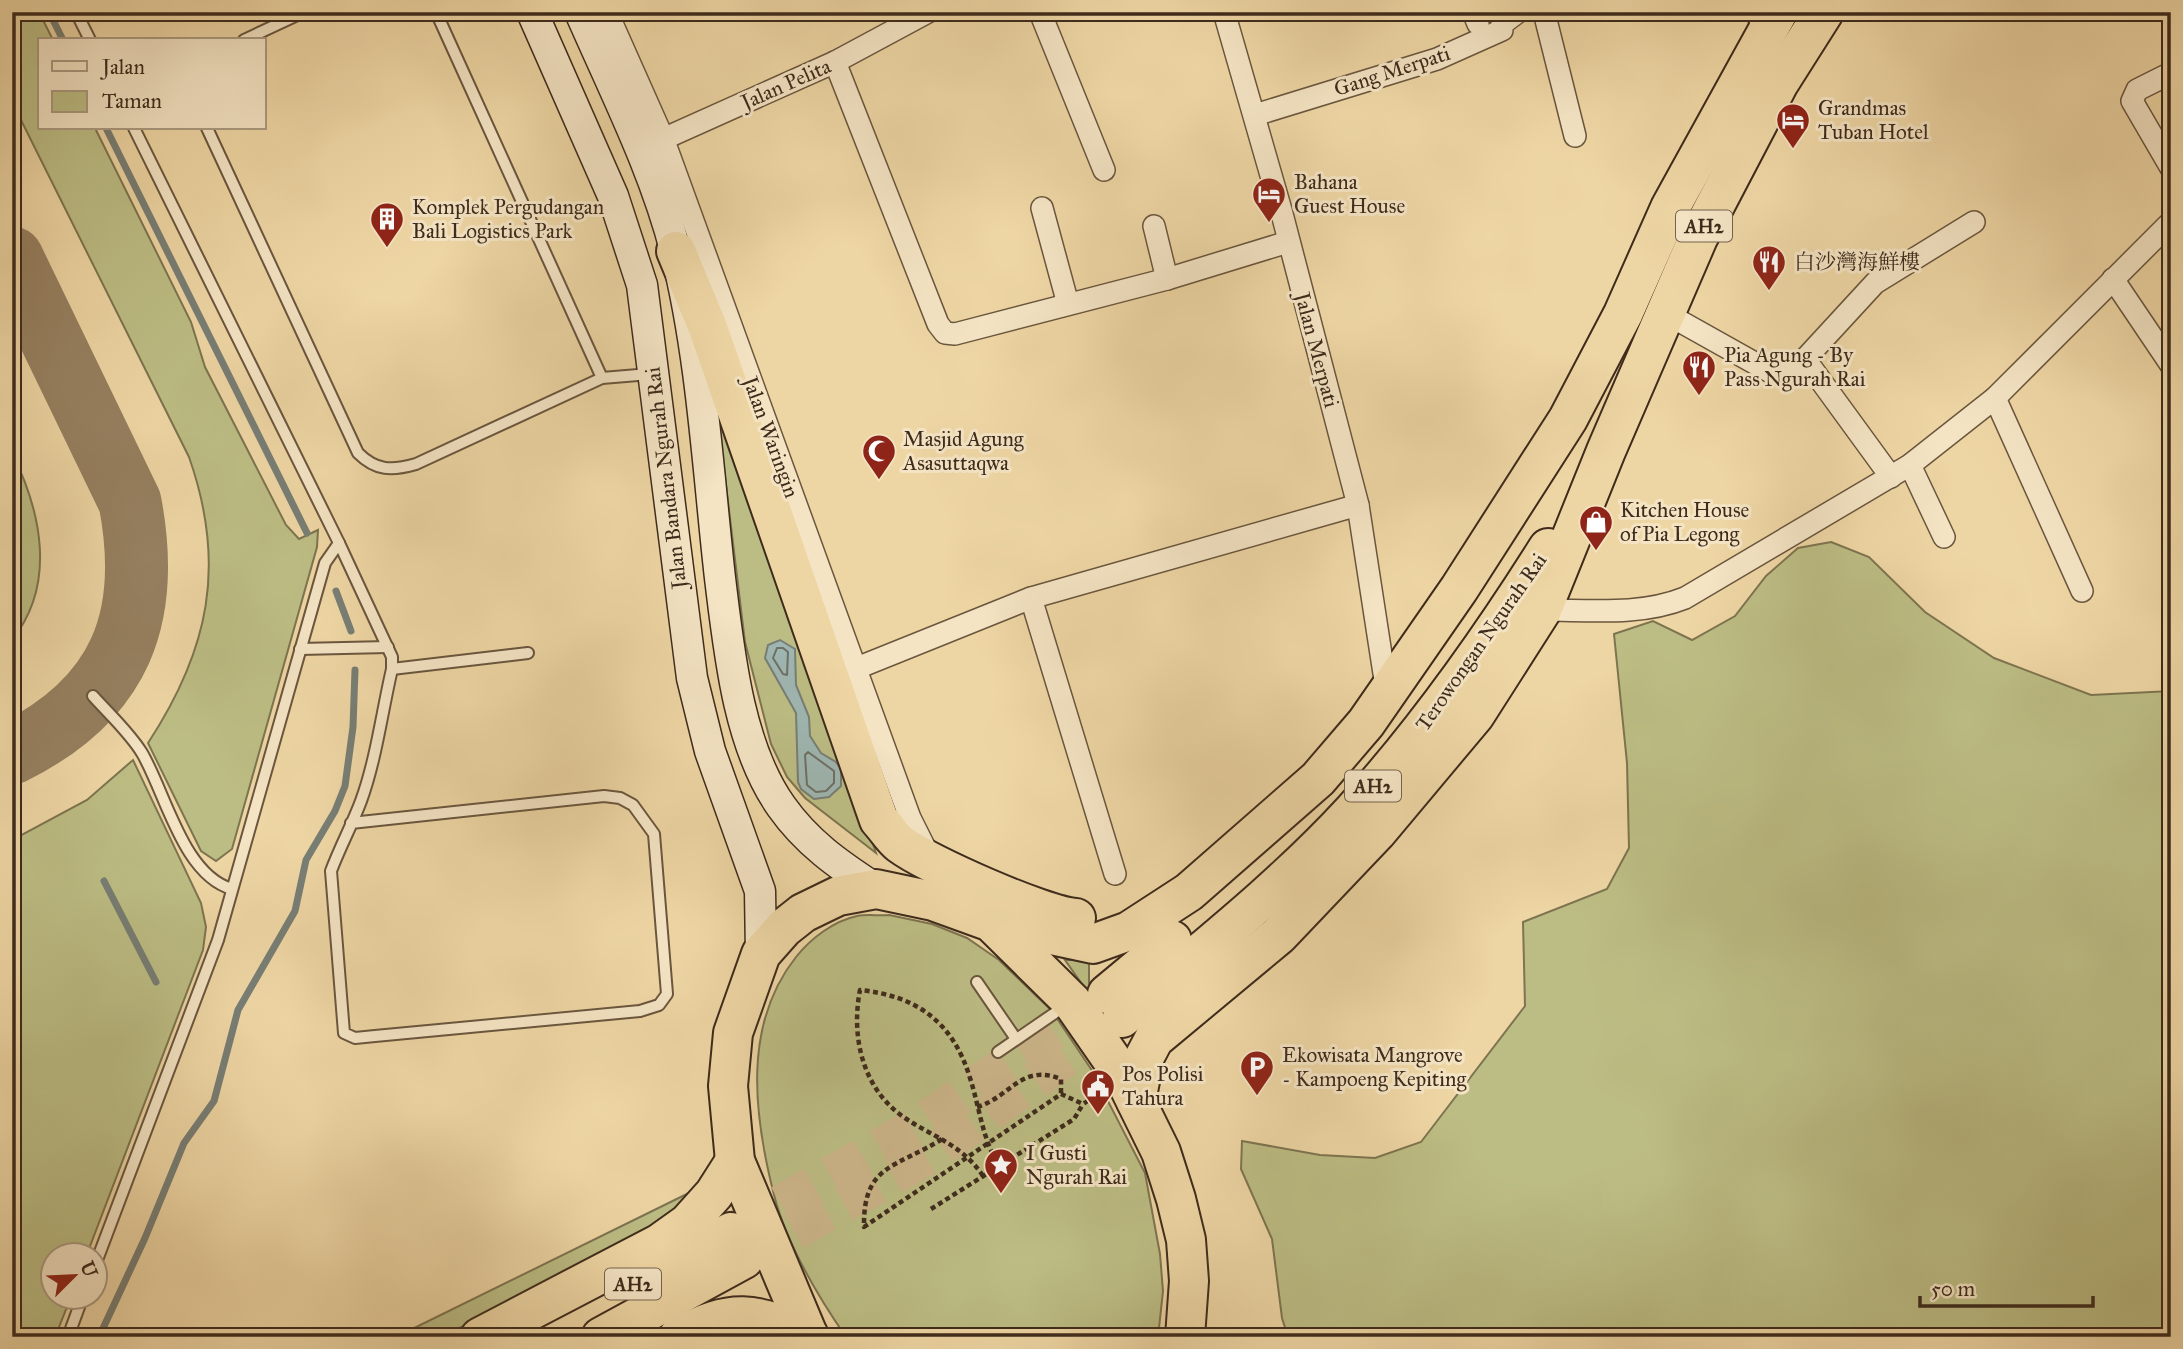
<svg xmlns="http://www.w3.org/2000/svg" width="2183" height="1349" font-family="'IM FELL Great Primer','Noto Serif SC',serif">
  <rect width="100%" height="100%" fill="#eed6a4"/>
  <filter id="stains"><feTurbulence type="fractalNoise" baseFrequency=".00286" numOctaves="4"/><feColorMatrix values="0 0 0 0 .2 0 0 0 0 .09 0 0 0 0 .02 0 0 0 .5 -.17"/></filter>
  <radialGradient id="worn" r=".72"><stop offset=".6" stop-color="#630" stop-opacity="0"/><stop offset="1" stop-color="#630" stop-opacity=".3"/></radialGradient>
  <!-- green -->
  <g fill="#bcbd84" stroke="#7d7450" stroke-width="2">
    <path d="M12 12H39L53 40H40V128H95L191 322 205 367 286 525 299 539 318 530 317 547 232 849 216 861 201 851 148 743C209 650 227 565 189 457L12 102Z"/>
    <polygon points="711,361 876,853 805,798 787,777 771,744 745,642"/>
    <path d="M12 453C41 511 57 584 12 640Z"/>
    <polygon points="1831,542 1869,557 1925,612 1994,658 2091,695 2171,691 2171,1337 1288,1337 1282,1318 1272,1239 1241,1169 1242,1141 1320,1155 1375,1158 1421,1142 1525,1006 1523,922 1607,889 1629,848 1627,763 1614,634 1653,621 1692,640 1735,616 1766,576 1798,548"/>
    <polygon points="133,760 201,903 206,927 203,950 87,1254 52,1254 52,1296 71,1297 55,1337 12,1337 12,840 87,800"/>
    <path d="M889 915 932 924 967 938 999 960 1052 1011 1093 1072 1145 1173 1160 1254 1163 1291 1158 1337H846C817 1295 787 1245 774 1195 754 1116 742 1025 796 957 811 938 834 921 857 916 867 914 879 916 889 915Z"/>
    <polygon points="1065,960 1089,960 1089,994"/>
    <polygon points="697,1189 659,1226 504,1307 440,1337 396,1337"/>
  </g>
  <!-- water -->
  <polygon fill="#9eb6b1" stroke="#787e75" stroke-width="2" points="780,640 795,649 796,685 809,717 810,736 821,753 836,762 841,769 841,786 829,797 814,799 801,789 798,782 796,713 765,658 768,645"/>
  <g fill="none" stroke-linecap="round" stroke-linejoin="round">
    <!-- shore -->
    <g stroke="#6e7066" stroke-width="2">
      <polygon points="777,648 783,648 788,652 787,675 783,674 773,658"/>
      <polygon points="808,752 834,771 834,783 826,791 816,792 807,785 805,755"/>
    </g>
    <!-- stream -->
    <g stroke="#787e75" stroke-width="7">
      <polyline points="49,12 63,40"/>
      <polyline points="106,128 307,533"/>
      <polyline points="336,591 351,631"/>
      <polyline points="104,881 156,982"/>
      <polyline points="99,1337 145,1238 184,1143 214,1101 238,1010 295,911 306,860 335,811 345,786 353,727 355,670"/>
    </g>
    <!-- taxiway -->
    <path stroke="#968060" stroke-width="63" d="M12 258 130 502C152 618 121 699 12 753"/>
    <!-- highway-tunnel -->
    <g stroke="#cbb489" stroke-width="38" stroke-dasharray="38 19" stroke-linecap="butt">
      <polyline points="731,1232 916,1127 1107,994"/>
      <polyline points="744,1259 930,1155 1122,1018"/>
    </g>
    <!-- lane casing -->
    <g stroke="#6a563e" stroke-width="14">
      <g id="lane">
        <polyline points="76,12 90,40"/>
        <polyline points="436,12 602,378"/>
        <polyline points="1750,12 1760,31"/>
        <polyline points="244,40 304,12"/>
        <path d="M207 128 358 453C376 471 392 471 416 464L602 378 650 374"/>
        <path d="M339 543 392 657V669C382 712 376 760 361 801 352 825 340 847 331 871L344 1033 355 1038 375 1036 640 1011 659 1005 667 994 654 834 633 805 620 798 604 796 351 823"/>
        <polyline points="300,649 388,647"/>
        <polyline points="392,669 528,653"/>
        <path d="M93 696C109 714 129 732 142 753 166 794 183 875 232 889"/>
        <polyline points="977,982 1016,1039"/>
        <polyline points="998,1052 1065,1006"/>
        <polyline points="94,1268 218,940 325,563 339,543 134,128"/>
        <polyline points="68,1337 83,1296"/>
      </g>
    </g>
    <!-- street casing -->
    <g stroke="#6a563e" stroke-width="24">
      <g id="street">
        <polyline points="607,12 663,138 910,818 928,854"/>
        <polyline points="1040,12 1104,170"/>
        <polyline points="1224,12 1281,210 1358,505 1387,693"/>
        <polyline points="1473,12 1478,24"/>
        <polyline points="1544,12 1575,136"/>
        <polyline points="835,62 938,324 945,333 955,334 1167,279 1288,242"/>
        <polyline points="2171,73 2137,90 2132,101 2171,168"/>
        <polyline points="1255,115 1437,59 1502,30 1502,24 1518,12"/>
        <polyline points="652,144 835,62 928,12"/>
        <polyline points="1042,208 1068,304"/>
        <polyline points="1154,226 1167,279"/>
        <polyline points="2113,279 2171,365"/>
        <polyline points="1667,314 1776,375 1789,374 1805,359 1875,283 1974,222"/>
        <polyline points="1805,359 1891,477"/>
        <polyline points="1995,398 2082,591"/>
        <polyline points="1910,465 1944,537"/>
        <polyline points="1031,598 1115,874"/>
        <path d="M1542 610C1590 610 1640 616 1685 598L1910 465 1995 398 2171 222"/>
        <polyline points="857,668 1031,598 1358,505"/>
      </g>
    </g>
    <!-- secondary casing -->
    <g stroke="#3e2b1c" stroke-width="33">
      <g id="secondary">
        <polyline points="532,12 613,196 642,285 692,678 710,751 760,891 761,954"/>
        <path d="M580 12C614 90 655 170 676 253 702 357 708 472 720 578 729 651 738 745 781 806 807 843 839 865 876 889"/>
      </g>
    </g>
    <!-- highway casing -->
    <g stroke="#3e2b1c" stroke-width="42">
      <g id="highway">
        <path d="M676 251 708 328 879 820C886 827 892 838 900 844 927 864 1044 916 1076 918"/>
        <polyline points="991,922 1093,944 1129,931 1189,892 1318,779 1366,723 1459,589 1568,419 1623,314 1670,208 1778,12"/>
        <polyline points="1107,994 1172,940"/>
        <path d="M1122 1018C1200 952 1282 888 1352 812 1426 731 1490 640 1548 548"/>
        <polyline points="1136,1101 1145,1056 1154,1039 1279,935 1377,832 1475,715 1542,610 1606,451 1698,238 1779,83 1824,12"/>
        <polyline points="648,1276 731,1232"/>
        <polyline points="480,1337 660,1243 688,1223 714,1194 735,1161"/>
        <polyline points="601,1337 744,1259"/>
        <path d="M678 1337C733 1307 753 1312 809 1336"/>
        <polyline points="809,1337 735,1161 728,1086 733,1033 761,954 784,928 803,913 838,896 876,889 933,901 991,922 1072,1002 1124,1077 1161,1152 1176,1199 1186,1240 1189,1281 1185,1337"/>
      </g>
    </g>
    <!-- path -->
    <g stroke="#3e2b1c" stroke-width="4.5" stroke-dasharray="5 3.5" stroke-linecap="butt">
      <path d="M977 1107C1011 1097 1021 1063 1061 1079V1094"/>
      <path d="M942 1139C896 1168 863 1164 864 1227L1061 1094 1083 1104 1100 1093"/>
      <path d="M983 1176C962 1144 932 1137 902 1116 862 1087 851 1036 860 990 917 996 953 1022 970 1078 980 1109 982 1138 999 1166"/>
      <polyline points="931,1209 1074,1119 1083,1104"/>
    </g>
    <!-- lane -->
    <use href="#lane" stroke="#f4e4c4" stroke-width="10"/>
    <!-- street -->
    <use href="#street" stroke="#f4e4c4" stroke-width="21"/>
    <!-- secondary -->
    <use href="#secondary" stroke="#f4e4c4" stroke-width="30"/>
    <!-- highway -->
    <use href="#highway" stroke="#eed6a4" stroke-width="38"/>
  </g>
  <!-- icons -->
  <defs>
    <g id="hotel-pin" transform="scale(1.75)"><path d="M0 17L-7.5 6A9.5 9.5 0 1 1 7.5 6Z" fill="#8f2418" stroke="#f4e4c4"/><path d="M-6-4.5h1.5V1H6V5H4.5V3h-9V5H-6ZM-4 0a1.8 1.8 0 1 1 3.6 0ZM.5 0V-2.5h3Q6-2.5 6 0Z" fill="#fff"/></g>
    <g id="building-pin" transform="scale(1.75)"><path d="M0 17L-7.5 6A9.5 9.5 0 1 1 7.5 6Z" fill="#8f2418" stroke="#f4e4c4"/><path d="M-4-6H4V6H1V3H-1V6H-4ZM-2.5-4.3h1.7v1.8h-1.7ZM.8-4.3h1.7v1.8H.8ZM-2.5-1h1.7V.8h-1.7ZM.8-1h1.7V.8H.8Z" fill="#fff"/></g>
    <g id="restaurant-pin" transform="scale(1.75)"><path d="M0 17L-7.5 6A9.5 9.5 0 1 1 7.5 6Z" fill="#8f2418" stroke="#f4e4c4"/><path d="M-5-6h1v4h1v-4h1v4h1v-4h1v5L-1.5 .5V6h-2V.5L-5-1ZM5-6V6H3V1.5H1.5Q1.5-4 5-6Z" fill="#fff"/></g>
    <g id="mosque-pin" transform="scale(1.75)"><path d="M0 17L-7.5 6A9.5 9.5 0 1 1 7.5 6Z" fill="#8f2418" stroke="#f4e4c4"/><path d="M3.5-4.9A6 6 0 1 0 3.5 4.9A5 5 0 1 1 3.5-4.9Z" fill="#fff"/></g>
    <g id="shop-pin" transform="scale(1.75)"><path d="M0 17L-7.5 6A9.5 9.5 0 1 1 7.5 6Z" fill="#8f2418" stroke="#f4e4c4"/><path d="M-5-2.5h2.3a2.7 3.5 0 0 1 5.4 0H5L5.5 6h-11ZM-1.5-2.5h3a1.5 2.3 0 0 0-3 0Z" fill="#fff"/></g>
    <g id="parking-pin" transform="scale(1.75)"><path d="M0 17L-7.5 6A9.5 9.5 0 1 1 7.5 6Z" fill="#8f2418" stroke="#f4e4c4"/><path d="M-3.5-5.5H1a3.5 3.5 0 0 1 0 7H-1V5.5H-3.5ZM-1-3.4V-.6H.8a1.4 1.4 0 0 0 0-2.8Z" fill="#fff"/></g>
    <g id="civic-pin" transform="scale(1.75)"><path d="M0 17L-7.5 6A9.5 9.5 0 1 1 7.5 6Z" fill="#8f2418" stroke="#f4e4c4"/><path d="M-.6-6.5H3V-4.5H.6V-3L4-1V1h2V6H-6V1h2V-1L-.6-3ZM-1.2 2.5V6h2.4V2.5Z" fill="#fff"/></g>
    <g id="sight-pin" transform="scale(1.75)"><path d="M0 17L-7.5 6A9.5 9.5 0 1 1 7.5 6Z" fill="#8f2418" stroke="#f4e4c4"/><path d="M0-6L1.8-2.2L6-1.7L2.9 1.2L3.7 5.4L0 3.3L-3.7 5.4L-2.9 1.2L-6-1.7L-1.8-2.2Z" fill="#fff"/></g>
  </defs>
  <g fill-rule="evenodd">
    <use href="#hotel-pin" x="1793" y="120"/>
    <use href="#hotel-pin" x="1269" y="194"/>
    <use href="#building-pin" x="387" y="219"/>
    <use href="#restaurant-pin" x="1769" y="262"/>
    <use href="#restaurant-pin" x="1699" y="367"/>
    <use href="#mosque-pin" x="879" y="451"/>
    <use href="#shop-pin" x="1596" y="522"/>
    <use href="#parking-pin" x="1257" y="1067"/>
    <use href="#civic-pin" x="1098" y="1086"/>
    <use href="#sight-pin" x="1001" y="1165"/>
  </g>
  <g text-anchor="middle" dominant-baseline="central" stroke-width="6" stroke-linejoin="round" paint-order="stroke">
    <!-- shield labels -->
    <g fill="#f4e4c4" stroke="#75624e" stroke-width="2">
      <rect x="1676" y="210.5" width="56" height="31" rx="5"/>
      <rect x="1345" y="770.5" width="56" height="31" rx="5"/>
      <rect x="605" y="1268.5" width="56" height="31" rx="5"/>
    </g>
    <g font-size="19" font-weight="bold" fill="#3e2b1c">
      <text x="1704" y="226">AH2</text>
      <text x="1373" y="786">AH2</text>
      <text x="633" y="1284">AH2</text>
    </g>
    <!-- street labels -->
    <g font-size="21" fill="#3e2b1c" stroke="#f4e4c4">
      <text transform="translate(1392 71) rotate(-18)">Gang Merpati</text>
      <text transform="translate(786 84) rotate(-24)">Jalan Pelita</text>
      <text transform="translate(1317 350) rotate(75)">Jalan Merpati</text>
      <text transform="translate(771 437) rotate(70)">Jalan Waringin</text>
      <text transform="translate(666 478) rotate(-97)">Jalan Bandara Ngurah Rai</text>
      <text transform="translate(1481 642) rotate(-55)">Terowongan Ngurah Rai</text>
    </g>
    <!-- poi labels -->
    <g font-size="21" fill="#3e2b1c" stroke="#f4e4c4" text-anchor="start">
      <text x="1818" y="108">Grandmas<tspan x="1818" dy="24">Tuban Hotel</tspan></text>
      <text x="1294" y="182">Bahana<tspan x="1294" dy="24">Guest House</tspan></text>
      <text x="412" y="207">Komplek Pergudangan<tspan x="412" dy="24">Bali Logistics Park</tspan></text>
      <text x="1794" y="262">白沙灣海鮮樓</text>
      <text x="1724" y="355">Pia Agung - By<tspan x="1724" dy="24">Pass Ngurah Rai</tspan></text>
      <text x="903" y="439">Masjid Agung<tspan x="903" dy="24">Asasuttaqwa</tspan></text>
      <text x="1620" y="510">Kitchen House<tspan x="1620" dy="24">of Pia Legong</tspan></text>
      <text x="1282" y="1055">Ekowisata Mangrove<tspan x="1282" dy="24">- Kampoeng Kepiting</tspan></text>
      <text x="1122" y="1074">Pos Polisi<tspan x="1122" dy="24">Tahura</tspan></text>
      <text x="1026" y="1153">I Gusti<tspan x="1026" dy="24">Ngurah Rai</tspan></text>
    </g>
  </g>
  <!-- margin -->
  <rect width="2183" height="1349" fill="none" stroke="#eed6a4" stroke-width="42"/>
  <rect x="14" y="14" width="2155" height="1321" fill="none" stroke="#3e2b1c" stroke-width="3.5"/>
  <rect x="21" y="21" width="2141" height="1307" fill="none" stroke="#3e2b1c" stroke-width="2"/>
  <!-- legend -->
  <rect x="38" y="38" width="228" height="91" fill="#f4e4c4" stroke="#ab9a81" stroke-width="2"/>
  <rect x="52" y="61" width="35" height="10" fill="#f4e4c4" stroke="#ab9a81" stroke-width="2"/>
  <text x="102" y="74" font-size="21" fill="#3e2b1c">Jalan</text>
  <rect x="52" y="91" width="35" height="21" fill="#bcbd84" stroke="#ab9a81" stroke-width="2"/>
  <text x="102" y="108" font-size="21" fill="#3e2b1c">Taman</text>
  <!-- north arrow -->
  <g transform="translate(74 1276) rotate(66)"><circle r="33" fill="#f4e4c4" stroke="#ab9a81" stroke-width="2"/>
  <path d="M0-5L12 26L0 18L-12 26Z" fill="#8f2418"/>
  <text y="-10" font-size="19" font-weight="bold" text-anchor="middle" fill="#3e2b1c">U</text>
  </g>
  <!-- scale -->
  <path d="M1920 1296v10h173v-10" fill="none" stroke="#3e2b1c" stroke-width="3.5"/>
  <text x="1931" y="1296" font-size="21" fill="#3e2b1c" stroke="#f4e4c4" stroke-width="5" paint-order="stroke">50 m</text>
  <rect width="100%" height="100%" filter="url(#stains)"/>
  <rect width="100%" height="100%" fill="url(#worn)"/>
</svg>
